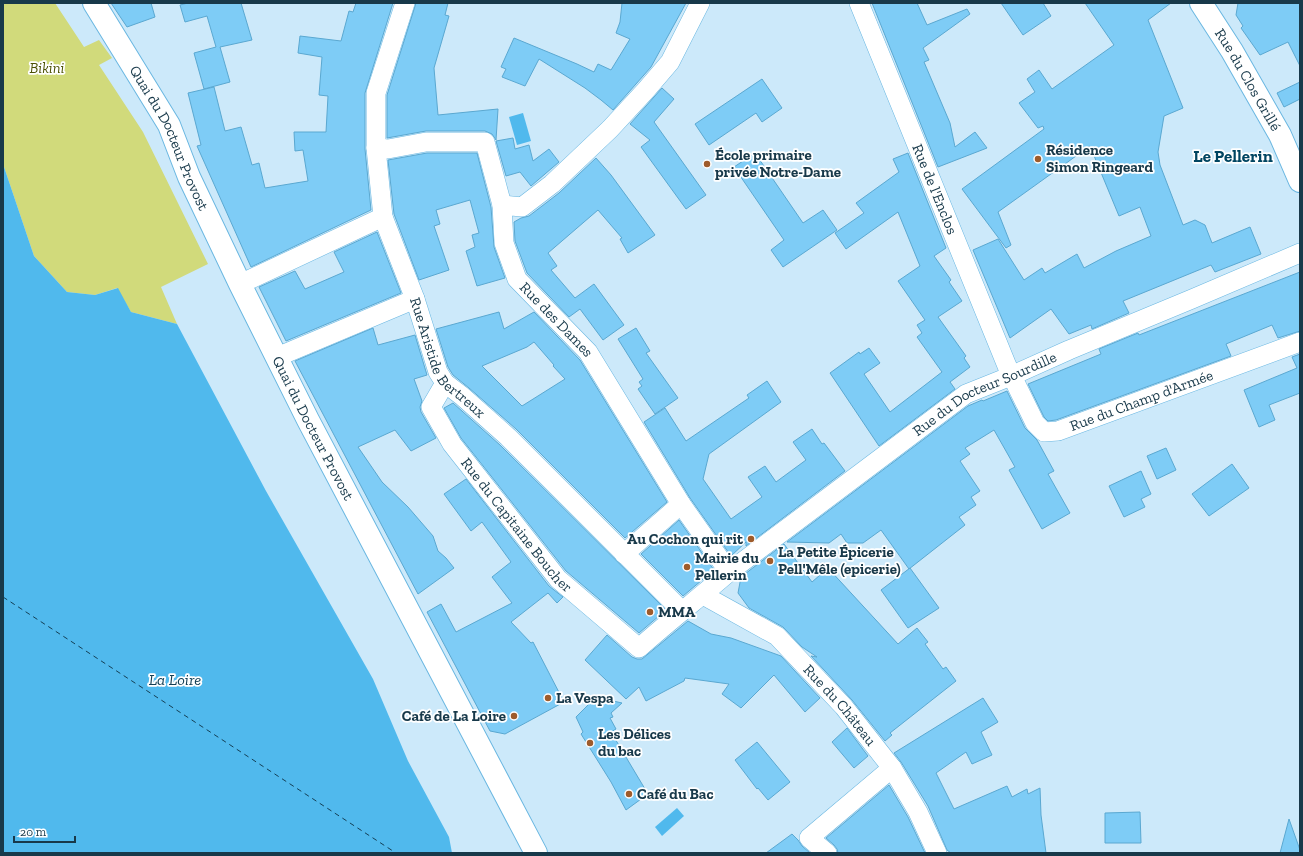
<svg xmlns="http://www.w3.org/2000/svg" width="1303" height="856" font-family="'Zilla Slab',serif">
  <rect width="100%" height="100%" fill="#cce9fa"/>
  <!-- green -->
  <polygon fill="#d1da7b" points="3,3 55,3 84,47 99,40 112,58 99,65 143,132 208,264 161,287 177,324 131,312 117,288 95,295 67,292 34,256 3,164"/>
  <!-- water -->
  <g fill="#50b9ed">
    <polygon points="523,113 531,141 517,145 509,117"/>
    <polygon points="3,164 34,256 67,292 95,295 118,288 131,312 177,324 266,491 373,679 408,761 449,837 452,853 3,853"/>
    <polygon points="677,808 684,816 662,836 655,827"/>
  </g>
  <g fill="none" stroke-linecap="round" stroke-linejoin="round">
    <!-- ferry -->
    <polyline stroke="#144056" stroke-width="1" stroke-dasharray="5 4" stroke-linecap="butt" points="3,597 396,853"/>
  </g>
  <!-- building -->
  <g fill="#7eccf6" stroke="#5aa8d1" fill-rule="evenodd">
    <polygon points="111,3 151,3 155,17 127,27"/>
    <polygon points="188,3 241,3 252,40 220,47 230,82 204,89 194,53 216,47 207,16 185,22 180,5"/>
    <polygon points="356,3 393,3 365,93 365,149 371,210 251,267 197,146 201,145 188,93 214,87 225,131 241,127 252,165 259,163 265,188 308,181 303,150 295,151 294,132 326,132 328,96 319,95 322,57 298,53 300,36 341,41 349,11 353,12"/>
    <polygon points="416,3 448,3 445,15 449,16 434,68 438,115 498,109 496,140 492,134 485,131 426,131 387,138 387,95"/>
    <polygon points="622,3 686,3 651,67 613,110 601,100 585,88 539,59 525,86 502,77 506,69 501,67 514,38 577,64 594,72 598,64 611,70 630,39 616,33 620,22"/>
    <polygon points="872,3 917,3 927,25 967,9 970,14 923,48 929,60 924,62 950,123 955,147 975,132 987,148 938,167"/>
    <polygon points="1001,3 1043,3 1051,16 1023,35"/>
    <polygon points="1085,3 1171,3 1148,20 1183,108 1164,116 1158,152 1160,165 1183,225 1195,220 1205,225 1212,243 1250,227 1261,254 1215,272 1211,265 1123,301 1129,313 1092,329 1091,325 1069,334 1051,309 1010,338 973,250 998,239 1024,280 1042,268 1045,273 1077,254 1084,268 1116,251 1151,236 1140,207 1119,216 1090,146 998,212 1011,245 1006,248 962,189 1044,129 1043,126 1038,128 1019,103 1035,92 1027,79 1039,70 1052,89 1114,45"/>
    <polygon points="1238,3 1300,3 1300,66 1288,42 1260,55 1241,28 1243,26 1236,15"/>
    <polygon points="762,79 782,108 762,122 756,113 709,145 695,124"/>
    <polygon points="1300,82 1300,99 1284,107 1277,93"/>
    <polygon points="662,88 674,99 654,122 706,195 686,209 641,147 650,140 630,124"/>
    <polygon points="513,138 515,149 529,145 533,161 549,149 559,162 531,186 520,172 506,176 496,141"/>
    <polygon points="427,153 477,153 491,207 494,247 505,278 477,286 466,251 475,247 472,235 479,233 470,200 436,210 440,224 434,226 449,270 419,280 394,214 388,160"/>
    <polygon points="755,153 803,223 823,210 837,230 783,267 771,250 784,240 734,167"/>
    <polygon points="908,153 946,248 934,256 951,280 949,282 962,301 938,317 966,356 964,358 970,367 950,382 955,389 879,446 830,373 859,352 860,354 869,348 880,363 864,374 890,412 942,372 917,337 922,333 917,325 925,320 898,281 920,266 898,212 846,249 835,233 864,213 856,203 899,172 893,159"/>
    <polygon points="596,158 611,175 655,235 628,253 620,239 622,238 598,210 548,253 557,266 551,270 575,298 594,284 624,325 603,340 580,309 569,317 527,273 515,241 514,222 521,218 529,216 559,193"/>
    <polygon points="377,232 401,293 286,341 259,287 295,271 305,289 344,272 334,252"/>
    <polygon points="1300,272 1300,331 1278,338 1272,325 1226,344 1231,356 1056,420 1048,421 1044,417 1028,384 1101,354 1099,349 1138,333 1139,335"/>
    <path d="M499 312 504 329 534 312 580 360 667 502 625 538 516 429 469 388 453 375 448 367 436 329ZM534 342 554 365 553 366 565 379 522 406 482 366 527 347Z"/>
    <polygon points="373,328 378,345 415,335 427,375 414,379 422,401 420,407 421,412 436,438 411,451 395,430 358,447 382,482 408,507 433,536 438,551 446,558 454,568 418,594 295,361"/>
    <polygon points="636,328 650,351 646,353 678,398 655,414 638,389 642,386 639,382 643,379 618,339"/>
    <polygon points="1300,354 1300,393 1269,405 1275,420 1259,427 1244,390 1297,368 1292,357"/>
    <polygon points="767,381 781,402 709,454 703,479 731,519 762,497 748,477 765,466 776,482 806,460 793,442 812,429 822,444 824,443 845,471 746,546 746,542 731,556 690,498 644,422 665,408 686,441 749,398 747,395"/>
    <polygon points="1007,391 1025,428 1037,440 1054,471 1048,474 1070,513 1042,529 1009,470 1015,467 994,430 965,448 970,454 960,461 980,491 971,497 976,505 959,517 965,525 909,569 881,530 863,543 847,543 841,534 829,543 787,542 968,406 982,400 983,401"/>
    <polygon points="453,403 500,445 666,610 639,633 566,571 461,438 444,408"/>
    <polygon points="1166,448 1176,470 1157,479 1147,456"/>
    <polygon points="1232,464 1249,488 1209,516 1192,494"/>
    <polygon points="1141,471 1151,494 1141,499 1145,507 1124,517 1109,486"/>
    <polygon points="466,479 549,586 563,597 557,603 548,593 511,622 531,643 533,642 564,702 505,734 490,731 427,612 441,604 456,632 512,603 492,577 511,562 482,522 471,531 444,494"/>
    <polygon points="679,520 714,570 683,596 641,554"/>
    <polygon points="784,544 812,582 828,568 898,644 917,628 928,642 925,644 943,669 946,667 956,681 890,733 892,735 885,741 852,700 811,656 817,657 802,647 783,627 749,608 738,593 741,577"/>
    <polygon points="910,568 939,608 908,628 881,590"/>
    <polygon points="688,621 711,634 731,638 781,656 820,698 805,712 774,675 741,708 722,694 729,684 685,678 684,681 646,701 639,687 626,699 585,660 607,635 632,657 637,659 642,659"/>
    <polygon points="596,697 622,703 611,713 613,717 610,718 616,729 611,732 648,794 626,810 611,782 581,734 583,732 576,717"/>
    <polygon points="983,698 998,722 981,732 992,755 972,764 966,752 936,773 954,809 1007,786 1012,797 1027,789 1028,794 1040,788 1041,815 1046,853 951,853 947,850 928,806 901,762 894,753"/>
    <polygon points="847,728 868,756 854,768 832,742"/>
    <polygon points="757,742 790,782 768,800 758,788 757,789 735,760"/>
    <polygon points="889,785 908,817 925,853 838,853 837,849 834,845 826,838"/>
    <polygon points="1140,812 1141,843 1105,843 1105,813"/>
    <polygon points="1289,819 1300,850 1300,853 1280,853"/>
    <polygon points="792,834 798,840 802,846 810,853 766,853"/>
  </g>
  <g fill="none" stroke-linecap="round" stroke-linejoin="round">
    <!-- minor casing -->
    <g stroke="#6ab7e1" stroke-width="20">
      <g id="minor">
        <path id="s1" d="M405 3 376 93V148L383 217 415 299 438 372 445 383 462 396 508 437 682 611"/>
        <path id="s2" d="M700 3 670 62 646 90 610 129 552 184 522 207 502 205 504 243 517 279 588 352 681 504 729 572"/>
        <path id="s3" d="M859 3 1007 366 1035 423 1044 432 1058 431 1300 342"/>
        <polyline points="376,148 388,149 426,142 485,142 502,205"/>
        <polyline points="240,284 383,217"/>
        <polyline points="277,357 415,299"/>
        <path id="s4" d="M445 383 431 407 452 444 558 579 639 648C668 622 699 598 729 572L966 394 1011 376 1069 350 1192 299 1300 253"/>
        <polyline points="624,554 681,504"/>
        <path id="s5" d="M703 595 777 636 844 707 892 768 918 812 937 853"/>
        <polyline points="827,853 809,838 892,768"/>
      </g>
    </g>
    <!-- tertiary casing -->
    <g stroke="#6ab7e1" stroke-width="24">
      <g id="tertiary">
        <path id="s6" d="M94 3 169 125 189 177 240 284 308 420 536 853"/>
      </g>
    </g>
    <!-- secondary casing -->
    <g stroke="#6ab7e1" stroke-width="24">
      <g id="secondary">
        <path id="s7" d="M1201 3 1232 51 1280 135 1300 181"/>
      </g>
    </g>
    <!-- minor -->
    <use href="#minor" stroke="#fff" stroke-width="19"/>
    <!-- tertiary -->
    <use href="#tertiary" stroke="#fff" stroke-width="22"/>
    <!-- secondary -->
    <use href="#secondary" stroke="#fff" stroke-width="22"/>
  </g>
  <!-- markers -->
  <g fill="#9e5b2b" stroke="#fff" stroke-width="1.5">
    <circle cx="1038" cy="159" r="4"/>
    <circle cx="707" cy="164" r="4"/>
    <circle cx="751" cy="539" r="4"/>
    <circle cx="770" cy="561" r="4"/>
    <circle cx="687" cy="567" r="4"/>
    <circle cx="650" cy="612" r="4"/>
    <circle cx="548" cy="698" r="4"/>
    <circle cx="514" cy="716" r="4"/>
    <circle cx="590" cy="743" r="4"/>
    <circle cx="629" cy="794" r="4"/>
  </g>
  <g text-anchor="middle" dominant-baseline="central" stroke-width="3.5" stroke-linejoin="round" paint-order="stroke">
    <!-- park labels -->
    <g font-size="15" font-style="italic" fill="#4c5104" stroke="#fff">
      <text x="47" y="68">Bikini</text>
    </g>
    <!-- street labels -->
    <g font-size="15" fill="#18394a" stroke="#fff">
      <text stroke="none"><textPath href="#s7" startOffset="90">Rue du Clos Grillé</textPath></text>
      <text stroke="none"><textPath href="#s6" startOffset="155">Quai du Docteur Provost</textPath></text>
      <text stroke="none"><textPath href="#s3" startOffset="201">Rue de l'Enclos</textPath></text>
      <text stroke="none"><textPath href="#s2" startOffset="427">Rue des Dames</textPath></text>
      <text stroke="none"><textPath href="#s1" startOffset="376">Rue Aristide Bertreux</textPath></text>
      <text stroke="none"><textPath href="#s4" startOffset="779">Rue du Docteur Sourdille</textPath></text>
      <text stroke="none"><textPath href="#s3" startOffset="571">Rue du Champ d'Armée</textPath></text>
      <text stroke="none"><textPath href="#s6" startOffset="479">Quai du Docteur Provost</textPath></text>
      <text stroke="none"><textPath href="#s4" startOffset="174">Rue du Capitaine Boucher</textPath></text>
      <text stroke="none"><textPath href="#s5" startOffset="178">Rue du Château</textPath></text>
    </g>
    <!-- poi labels -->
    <g font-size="15" font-weight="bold" fill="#18394a" stroke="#fff" text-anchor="start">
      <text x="1046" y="150">Résidence<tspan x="1046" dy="17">Simon Ringeard</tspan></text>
      <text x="715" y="155">École primaire<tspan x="715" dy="17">privée Notre-Dame</tspan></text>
      <text x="743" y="539" text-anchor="end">Au Cochon qui rit</text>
      <text x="778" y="552">La Petite Épicerie<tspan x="778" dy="17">Pell'Mêle (epicerie)</tspan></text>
      <text x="695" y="558">Mairie du<tspan x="695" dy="17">Pellerin</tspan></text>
      <text x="658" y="612">MMA</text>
      <text x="556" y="698">La Vespa</text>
      <text x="506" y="716" text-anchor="end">Café de La Loire</text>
      <text x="598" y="734">Les Délices<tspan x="598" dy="17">du bac</tspan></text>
      <text x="637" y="794">Café du Bac</text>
    </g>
    <!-- water labels -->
    <g font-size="16" font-style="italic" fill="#144056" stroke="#fff">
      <text x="175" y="679">La Loire</text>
    </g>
    <!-- quarter labels -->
    <g font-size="17" font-weight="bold" fill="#004561" stroke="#fff">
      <text x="1233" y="156">Le Pellerin</text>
    </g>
  </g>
  <!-- border -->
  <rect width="1303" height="856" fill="none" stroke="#18394a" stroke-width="8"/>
  <!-- scale -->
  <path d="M14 836v6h61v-6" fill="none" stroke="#18394a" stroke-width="2"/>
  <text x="20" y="836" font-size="12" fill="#18394a" stroke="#ffffff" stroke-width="3" paint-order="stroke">20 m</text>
</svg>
